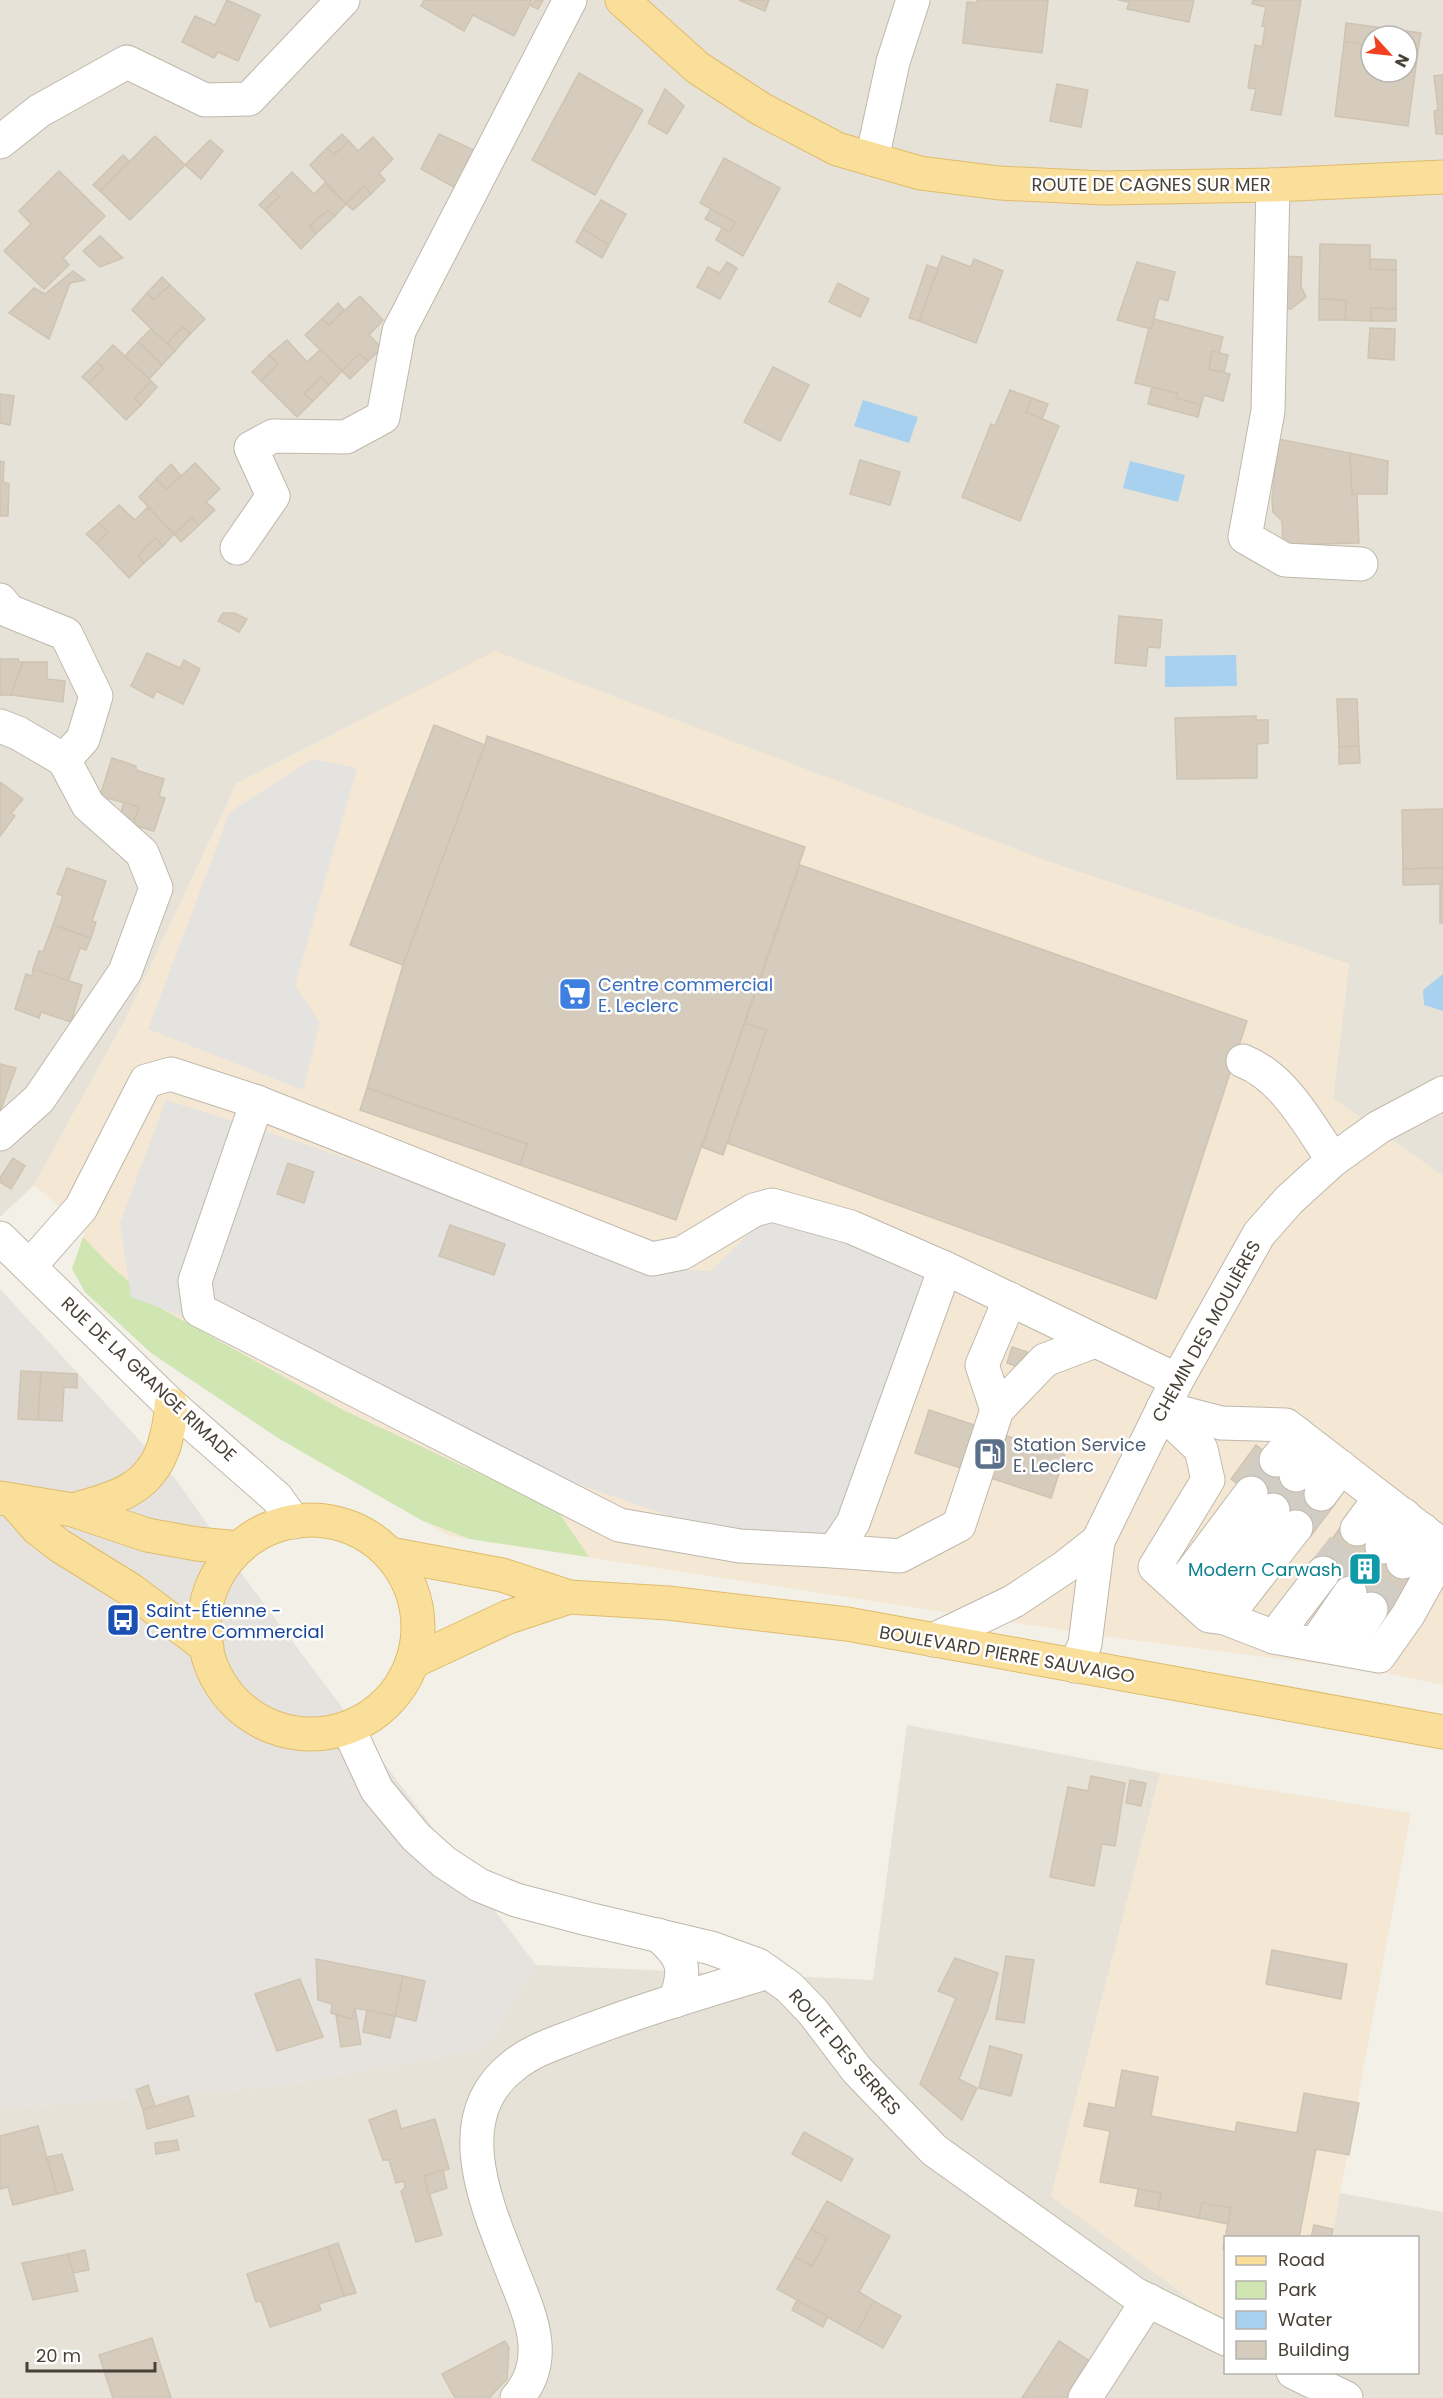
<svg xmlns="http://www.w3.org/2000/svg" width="1443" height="2398" font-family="Poppins,sans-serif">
  <rect width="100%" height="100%" fill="#f3f0e8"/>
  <!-- residential -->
  <g fill="#e7e2d7" fill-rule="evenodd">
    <path d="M0 0H1443V1176L1333 1098 1349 964 1053 863 237 783 125 1020 34 1185 0 1217ZM1371 36H1407V72H1371Z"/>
    <polygon points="907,1725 1160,1773 1051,2196 1201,2307 1225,2318 1226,2372 1418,2372 1418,2238 1332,2237 1340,2193 1443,2212 1443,2398 0,2398 0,2109 279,2086 485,2049 536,1965 873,1980"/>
  </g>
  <!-- commercial -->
  <g fill="#f4e7d4">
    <polygon points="495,651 1053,863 1349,964 1333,1098 1443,1176 1443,1685 1382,1672 1095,1635 450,1536 278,1438 72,1269 86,1229 34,1185 125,1020 237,783"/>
    <polygon points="1160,1773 1411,1813 1332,2237 1226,2238 1225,2318 1201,2307 1051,2196"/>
  </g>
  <!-- industrial -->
  <polygon fill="#e6e2dd" points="0,1289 177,1481 253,1589 536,1965 485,2049 279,2086 0,2109"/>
  <!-- green -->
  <polygon fill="#cfe6b3" points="83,1237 112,1267 162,1309 345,1411 557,1510 589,1557 470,1539 423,1521 278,1438 151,1353 85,1292 72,1269"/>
  <!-- parking -->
  <g fill="#e5e3e0">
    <polygon points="312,759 357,768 295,985 320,1023 303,1090 148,1029 230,812"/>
    <polygon points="166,1100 317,1148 648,1268 711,1271 769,1214 930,1262 832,1537 698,1526 507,1459 445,1416 131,1297 120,1223"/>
  </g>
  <!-- water -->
  <g fill="#a7d1ee">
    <polygon points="863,400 918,417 909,443 854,426"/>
    <polygon points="1130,461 1185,475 1178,502 1123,488"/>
    <polygon points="1236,655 1237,686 1165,687 1165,656"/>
    <polygon points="1443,974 1443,1011 1424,1005 1423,990"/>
  </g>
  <!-- building -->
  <g fill="#d5ccbe" stroke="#cfc4b2" stroke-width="1.5">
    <polygon points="227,0 260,15 238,61 218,52 214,58 182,42 195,16 215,25"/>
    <polygon points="424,0 532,0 514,36 473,15 464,31 421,6"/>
    <polygon points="535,0 543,0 538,9 531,6"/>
    <polygon points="739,0 769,0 765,11"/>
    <polygon points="977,0 1048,0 1042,53 963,43 967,2 977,3"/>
    <polygon points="1118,0 1194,0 1189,22 1127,9 1129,2"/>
    <polygon points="1253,0 1301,0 1281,115 1251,110 1256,89 1248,88 1255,45 1262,47 1265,27 1262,26 1266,7 1252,4"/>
    <polygon points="1346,23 1421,33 1418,51 1407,50 1407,36 1371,36 1371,45 1344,42"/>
    <polygon points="1344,42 1371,45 1371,72 1407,72 1407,50 1418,51 1408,126 1335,116"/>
    <polygon points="579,73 643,110 595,195 532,160"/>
    <polygon points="1443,75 1443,110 1438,110 1434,76"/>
    <polygon points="1057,84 1088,90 1081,127 1050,121"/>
    <polygon points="665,89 684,106 667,134 648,123"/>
    <polygon points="1438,110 1443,110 1443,134 1436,134 1434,111"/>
    <polygon points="342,134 349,141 334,155 327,148"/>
    <polygon points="439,134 476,151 457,189 421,169"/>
    <polygon points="155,136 185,165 130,220 100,191"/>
    <polygon points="373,137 393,159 379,173 385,180 371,194 364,186 346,204 310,165 327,148 334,155 349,141 358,151"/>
    <polygon points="210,140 223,151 201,179 185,165"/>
    <polygon points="123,155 129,161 100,191 93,185"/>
    <polygon points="724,158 780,188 743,256 716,240 722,228 730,232 735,222 700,203"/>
    <polygon points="59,171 105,216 63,258 69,265 44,289 4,251 31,224 19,211"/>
    <polygon points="292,172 314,194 325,183 346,204 335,216 328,210 310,226 316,234 301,249 265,210 279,197 273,191"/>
    <polygon points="364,186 371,194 353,210 346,204"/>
    <polygon points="273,191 279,197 265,210 259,205"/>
    <polygon points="601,200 626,214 609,245 583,229"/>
    <polygon points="711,209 735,222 730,232 705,219"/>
    <polygon points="328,210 335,216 316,234 310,226"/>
    <polygon points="583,229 609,245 602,258 576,242"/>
    <polygon points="100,236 123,258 100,267 83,251"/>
    <polygon points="1320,244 1370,245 1370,269 1396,270 1396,309 1371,308 1371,321 1345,320 1346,300 1319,299"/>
    <polygon points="942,256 971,267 974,259 1003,271 976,343 919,321"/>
    <polygon points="1281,256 1302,257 1301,286 1306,297 1291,309 1280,308"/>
    <polygon points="1370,259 1396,260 1396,270 1370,269"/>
    <polygon points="727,262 737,268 720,299 697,287 708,267 720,273"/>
    <polygon points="1137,262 1175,272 1168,301 1159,298 1151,329 1117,320"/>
    <polygon points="927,265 938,269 919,321 909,318"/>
    <polygon points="73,271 85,280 70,283 49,339 9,313 34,288 45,294"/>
    <polygon points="162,277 170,285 154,300 147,293"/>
    <polygon points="838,283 869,299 860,317 829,302"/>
    <polygon points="170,285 205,319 190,334 183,327 167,344 132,310 147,293 154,300"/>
    <polygon points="360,296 383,320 369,335 382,348 368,361 359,354 342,371 305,335 322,319 329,325"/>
    <polygon points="1319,299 1346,300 1345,320 1319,320"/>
    <polygon points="338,303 344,310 329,325 322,319"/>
    <polygon points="1371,308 1396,309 1396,321 1371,321"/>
    <polygon points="1154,319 1223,337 1219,353 1212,351 1209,369 1230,374 1223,401 1204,395 1201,405 1176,398 1177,393 1135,383 1149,328 1151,329"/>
    <polygon points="183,327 190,334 175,351 167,344"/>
    <polygon points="1370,328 1395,329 1394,360 1368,358"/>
    <polygon points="151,329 175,351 162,365 138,342"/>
    <polygon points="287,340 307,362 321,349 342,371 329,385 321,377 304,394 313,401 297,417 261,381 278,364 269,355"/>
    <polygon points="138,342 162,365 149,379 124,357"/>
    <polygon points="113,345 151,381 135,398 141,405 126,420 89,383 103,368 97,362"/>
    <polygon points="1212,351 1228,355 1224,372 1209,369"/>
    <polygon points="359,354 368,361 350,379 342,371"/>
    <polygon points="269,355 278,364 261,381 252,372"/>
    <polygon points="97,362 103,368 89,383 82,377"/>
    <polygon points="773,367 809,385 780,441 744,422"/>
    <polygon points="321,377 329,385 313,401 304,394"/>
    <polygon points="151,381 157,387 141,405 135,398"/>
    <polygon points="1152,387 1177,393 1176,398 1201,405 1198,417 1148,404"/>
    <polygon points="1010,390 1032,398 1026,412 1059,426 1020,521 962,497 991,424 995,426"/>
    <polygon points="0,394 14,396 10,425 0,423"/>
    <polygon points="1032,398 1048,404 1042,419 1026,412"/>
    <polygon points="1278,439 1350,453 1352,494 1357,494 1359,543 1283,545 1282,521 1273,512 1272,500"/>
    <polygon points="1350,453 1388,461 1387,494 1352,494"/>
    <polygon points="860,460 900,472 890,505 850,494"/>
    <polygon points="0,461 4,462 3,482 9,484 8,516 0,516"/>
    <polygon points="195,463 220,489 206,502 215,510 199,525 192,518 174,534 139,497 156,479 167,489"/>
    <polygon points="171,464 181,476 167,489 156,479"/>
    <polygon points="119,505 135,520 148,507 174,534 163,546 155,538 138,556 144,563 129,578 96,543 108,532 99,523"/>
    <polygon points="192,518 199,525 181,542 174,534"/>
    <polygon points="99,523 108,532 96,543 86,534"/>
    <polygon points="155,538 163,546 144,563 138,556"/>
    <polygon points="223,613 234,613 247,619 239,632 218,621"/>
    <polygon points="1119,616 1162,620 1160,648 1148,647 1146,666 1115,663"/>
    <polygon points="147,653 180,668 184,660 200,669 183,704 156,691 153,698 131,686"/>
    <polygon points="0,659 18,659 19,662 23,662 11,695 0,695"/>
    <polygon points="23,662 47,662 47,679 65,681 63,702 11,695"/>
    <polygon points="1337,699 1357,699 1359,746 1339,747"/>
    <polygon points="1256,716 1256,720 1268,720 1268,743 1257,744 1257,778 1177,779 1175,718"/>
    <polygon points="434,725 485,745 403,965 350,945"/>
    <polygon points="487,736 805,847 676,1220 520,1165 527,1144 367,1088 403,965 485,745"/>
    <polygon points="1359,746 1360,763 1339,764 1339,747"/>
    <polygon points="112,758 136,766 136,770 164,779 159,796 165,798 154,831 133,825 139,807 100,796"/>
    <polygon points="0,782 23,799 11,813 15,816 0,836"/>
    <polygon points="124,802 139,807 134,820 120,816"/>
    <polygon points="1443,809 1443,868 1403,869 1402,810"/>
    <polygon points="800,865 1247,1021 1156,1299 727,1143 766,1030 745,1023"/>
    <polygon points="67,868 106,881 92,921 96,922 91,938 53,925 63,896 57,894"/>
    <polygon points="1443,868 1443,884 1403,885 1403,869"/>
    <rect x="1440" y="884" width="3" height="39"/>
    <polygon points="53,925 91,938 86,950 80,948 68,982 33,969 39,951 43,952"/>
    <polygon points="33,969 82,985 71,1022 41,1012 39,1018 15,1009 26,974 32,976"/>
    <polygon points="745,1023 766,1030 723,1155 702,1147"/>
    <polygon points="0,1064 16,1068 0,1112"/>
    <polygon points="367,1088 527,1144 520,1165 360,1110"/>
    <polygon points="13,1158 25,1166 11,1189 0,1182 0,1178"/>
    <polygon points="288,1163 314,1172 304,1203 277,1194"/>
    <polygon points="450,1225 505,1244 494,1275 439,1256"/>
    <polygon points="1012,1347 1027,1352 1021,1368 1007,1363"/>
    <polygon points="21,1371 41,1372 38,1420 18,1419"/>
    <polygon points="41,1372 77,1374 77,1388 64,1387 62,1421 38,1420"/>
    <polygon points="929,1410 1065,1455 1051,1498 915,1453"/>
    <polygon points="1256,1445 1335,1504 1310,1537 1231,1479"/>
    <polygon points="1346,1520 1417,1573 1386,1621 1313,1565"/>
    <polygon points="1346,1520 1417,1573 1386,1621 1313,1565"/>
    <polygon points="1091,1776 1125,1783 1115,1846 1102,1844 1094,1886 1050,1877 1068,1787 1088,1791"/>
    <polygon points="1130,1780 1146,1783 1141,1806 1126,1803"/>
    <polygon points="1272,1950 1347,1964 1341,1999 1266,1984"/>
    <polygon points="1006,1956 1034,1960 1024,2023 996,2019"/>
    <polygon points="955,1958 998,1973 987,2011 959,2079 977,2088 962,2120 920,2084 956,1998 938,1991"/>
    <polygon points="316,1959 403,1976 395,2016 355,2008 352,2019 331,2013 332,2004 318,2000"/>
    <polygon points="403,1976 425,1981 416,2021 395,2016"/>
    <polygon points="300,1979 323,2037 277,2051 255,1994"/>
    <polygon points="355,2008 361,2044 341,2047 336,2015 352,2019"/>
    <polygon points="367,2010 395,2016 390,2038 363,2032"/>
    <polygon points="990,2046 1022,2055 1011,2096 979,2088"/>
    <polygon points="1122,2070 1158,2077 1151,2116 1235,2132 1237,2122 1297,2133 1304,2093 1359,2103 1349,2155 1316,2149 1299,2238 1226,2238 1226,2250 1223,2249 1231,2208 1202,2203 1199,2218 1158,2210 1161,2193 1100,2182 1110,2131 1084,2126 1089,2103 1115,2108"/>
    <polygon points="148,2085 155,2106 143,2110 136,2090"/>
    <polygon points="188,2096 194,2116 147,2129 143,2110"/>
    <polygon points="396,2110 401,2129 435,2119 449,2169 424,2176 442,2235 416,2242 401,2191 405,2188 404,2181 396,2183 389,2160 383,2160 369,2120"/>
    <polygon points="38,2126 57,2194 13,2205 8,2187 0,2189 0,2136"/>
    <polygon points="804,2132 853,2159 841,2181 792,2154"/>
    <polygon points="177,2140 179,2150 156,2154 155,2143"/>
    <polygon points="62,2154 73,2190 57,2194 47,2157"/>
    <polygon points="443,2170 447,2188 429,2194 424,2176"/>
    <polygon points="1138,2189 1161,2193 1158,2210 1135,2206"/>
    <polygon points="827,2201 890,2236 859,2292 874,2301 856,2333 777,2289 795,2257 812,2266 827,2238 811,2229"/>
    <polygon points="1202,2203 1231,2208 1228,2224 1199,2218"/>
    <polygon points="1314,2225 1333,2229 1331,2238 1311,2238"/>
    <polygon points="811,2229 827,2238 812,2266 795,2257"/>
    <polygon points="338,2243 356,2293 344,2296 327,2247"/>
    <polygon points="327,2247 344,2296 319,2304 321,2310 270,2327 261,2301 256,2302 247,2274"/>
    <polygon points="85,2250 89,2270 73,2273 68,2254"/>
    <polygon points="68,2254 78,2291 33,2300 22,2263"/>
    <polygon points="797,2300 828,2316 823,2327 792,2310"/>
    <polygon points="874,2301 901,2316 883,2348 856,2333"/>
    <polygon points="152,2338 171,2398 113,2398 99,2355"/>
    <polygon points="505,2341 509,2348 507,2379 489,2398 455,2398 442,2374"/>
    <polygon points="1059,2341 1094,2364 1072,2398 1022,2398"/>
  </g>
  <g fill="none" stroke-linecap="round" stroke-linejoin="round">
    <!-- minor-tunnel -->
    <g stroke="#d1cdc5" stroke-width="33" stroke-dasharray="33 16" stroke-linecap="butt">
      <polyline points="1251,1493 1276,1460"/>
      <polyline points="1273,1510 1296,1475"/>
      <polyline points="1296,1527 1321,1494"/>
      <polyline points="1323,1573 1357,1529"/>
      <polyline points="1350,1593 1382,1547"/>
      <polyline points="1371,1609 1403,1562"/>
    </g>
    <!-- minor casing -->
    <g stroke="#bfb8ab" stroke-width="35">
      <g id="minor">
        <polyline points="0,142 39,111 127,62 205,100 249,99 343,0"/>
        <polyline points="872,159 893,62 913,0"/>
        <polyline points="1273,185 1268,411 1245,537 1285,560 1361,564"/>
        <polyline points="237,548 273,496 251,448 273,436 346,437 383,417 399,331 570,0"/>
        <polyline points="0,600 9,611 66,634 96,696 83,739 64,760 18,733 0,726"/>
        <path d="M1243 1061C1284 1077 1309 1125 1333 1160"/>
        <polyline points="257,1102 195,1281 199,1310 619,1525 740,1546 834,1551 853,1523 945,1268"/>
        <polyline points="0,1134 39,1099 125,972 156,888 142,853 88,805 64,760"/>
        <polyline points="0,1238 171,1405 277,1498 294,1522"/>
        <polyline points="30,1266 81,1208 146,1081 171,1074 257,1102 652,1259 682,1253 754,1210 772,1205 851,1227 945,1268 1177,1380"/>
        <polyline points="1163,1408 1221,1423 1286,1425 1443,1546"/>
        <polyline points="997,1410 982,1365 1010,1299"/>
        <polyline points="1162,1412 1201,1449 1208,1480 1155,1567 1209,1616 1225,1618 1274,1637 1379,1656 1408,1615 1443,1552"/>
        <polyline points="1276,1460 1298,1434"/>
        <polyline points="1296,1475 1317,1449"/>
        <polyline points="1321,1494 1341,1467"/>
        <polyline points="1357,1529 1380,1498"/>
        <polyline points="1382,1547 1404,1515"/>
        <polyline points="834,1551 900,1556 959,1525 997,1410 1045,1360 1095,1341"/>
        <polyline points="1403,1562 1423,1530"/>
        <polyline points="1179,1589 1251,1493"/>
        <polyline points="1201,1608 1273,1510"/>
        <polyline points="1225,1618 1296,1527"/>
        <polyline points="1274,1637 1323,1573"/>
        <polyline points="933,1640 1014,1601 1065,1567 1098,1541"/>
        <polyline points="1315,1644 1350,1593"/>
        <polyline points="1346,1649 1371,1609"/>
        <polyline points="1075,1666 1085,1644 1098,1541 1177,1380 1259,1234 1289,1200 1333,1160 1379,1127 1443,1093"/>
        <polyline points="348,1728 377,1790 416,1837 444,1862 479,1885 516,1900 588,1919 711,1948 758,1965 789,1987 813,2012 857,2070 934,2150 1135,2294 1226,2339"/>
        <path d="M658 1935C684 1958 687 1968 675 2001"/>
        <polyline points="1293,2372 1346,2398"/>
        <path d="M517 2398C551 2360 530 2315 514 2275 489 2210 445 2119 513 2066 531 2051 553 2044 574 2036 637 2011 703 1992 768 1972"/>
        <polyline points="1085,2398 1148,2300"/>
      </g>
    </g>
    <!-- major casing -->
    <g stroke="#dfbc6b" stroke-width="35">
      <g id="major">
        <polyline points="622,0 698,68 761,109 837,149 920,173 999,183 1104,188 1273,185 1443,177"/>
        <polyline points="0,1498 73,1510 147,1535 197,1544 239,1548"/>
        <polyline points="14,1502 38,1529 60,1546 131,1590 207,1647"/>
        <path d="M73 1510C114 1498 149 1491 164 1446 168 1431 171 1420 171 1405"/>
        <circle cx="311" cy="1627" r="107"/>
        <polyline points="390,1554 502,1575 569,1597 668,1603 847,1624 1443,1732"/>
        <polyline points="412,1662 508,1617 569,1597"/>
      </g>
    </g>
    <!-- minor -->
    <use href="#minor" stroke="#fff" stroke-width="33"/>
    <!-- major -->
    <use href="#major" stroke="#fadf9b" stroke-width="33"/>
  </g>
  <!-- icons -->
  <defs>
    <g id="supermarket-square" transform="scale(1.725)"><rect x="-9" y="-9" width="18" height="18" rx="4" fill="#3f7fe0" stroke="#fff"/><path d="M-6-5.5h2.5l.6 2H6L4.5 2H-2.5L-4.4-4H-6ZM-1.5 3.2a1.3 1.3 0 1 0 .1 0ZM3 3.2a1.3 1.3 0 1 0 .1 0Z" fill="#fff"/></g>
    <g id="fuel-square" transform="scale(1.725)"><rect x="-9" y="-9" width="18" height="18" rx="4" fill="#5c6f8a" stroke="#fff"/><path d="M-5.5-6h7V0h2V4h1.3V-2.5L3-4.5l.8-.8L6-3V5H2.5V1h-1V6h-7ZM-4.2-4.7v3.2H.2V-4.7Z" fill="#fff"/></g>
    <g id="building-square" transform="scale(1.725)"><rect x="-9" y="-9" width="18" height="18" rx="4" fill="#0f9aa8" stroke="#fff"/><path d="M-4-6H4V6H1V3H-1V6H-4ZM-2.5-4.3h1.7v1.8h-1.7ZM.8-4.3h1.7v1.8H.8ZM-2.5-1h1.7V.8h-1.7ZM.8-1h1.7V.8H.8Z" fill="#fff"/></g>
    <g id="bus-square" transform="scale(1.725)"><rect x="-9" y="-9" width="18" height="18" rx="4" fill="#1a4fb4" stroke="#fff"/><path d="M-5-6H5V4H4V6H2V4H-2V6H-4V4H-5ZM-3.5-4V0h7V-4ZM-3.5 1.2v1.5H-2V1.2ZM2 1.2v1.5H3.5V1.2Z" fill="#fff"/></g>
  </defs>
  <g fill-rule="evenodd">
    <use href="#supermarket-square" x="575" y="994"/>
    <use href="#fuel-square" x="990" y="1454"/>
    <use href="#building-square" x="1365" y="1569"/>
    <use href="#bus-square" x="123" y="1620"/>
  </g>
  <g text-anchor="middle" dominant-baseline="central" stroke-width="5" stroke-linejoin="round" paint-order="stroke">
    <!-- street labels -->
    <g font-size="18" fill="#474137" stroke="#fff">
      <text x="1151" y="184">ROUTE DE CAGNES SUR MER</text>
      <text transform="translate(1206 1331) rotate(-61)">CHEMIN DES MOULIÈRES</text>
      <text transform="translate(149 1379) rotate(43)">RUE DE LA GRANGE RIMADE</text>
      <text transform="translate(1007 1654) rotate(10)">BOULEVARD PIERRE SAUVAIGO</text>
      <text transform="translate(845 2052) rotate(49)">ROUTE DES SERRES</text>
    </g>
    <!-- shop labels -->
    <g font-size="18" fill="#366cbe" stroke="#fff" text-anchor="start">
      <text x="598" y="984">Centre commercial<tspan x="598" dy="21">E. Leclerc</tspan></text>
    </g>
    <!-- service labels -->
    <g font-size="18" fill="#4e5e75" stroke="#fff" text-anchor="start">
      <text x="1013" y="1444">Station Service<tspan x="1013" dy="21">E. Leclerc</tspan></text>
    </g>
    <!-- culture labels -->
    <g font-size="18" fill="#0d838f" stroke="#fff" text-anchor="end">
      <text x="1342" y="1569">Modern Carwash</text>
    </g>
    <!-- transit labels -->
    <g font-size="18" fill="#164399" stroke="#fff" text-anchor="start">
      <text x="146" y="1610">Saint-Étienne -<tspan x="146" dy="21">Centre Commercial</tspan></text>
    </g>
  </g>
  <!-- legend -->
  <rect x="1224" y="2236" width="195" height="138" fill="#ffffff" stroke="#b5b3af" stroke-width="1.5"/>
  <rect x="1236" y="2256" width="30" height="9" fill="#fadf9b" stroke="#b5b3af" stroke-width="1.5"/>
  <text x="1278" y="2266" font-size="18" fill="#474137">Road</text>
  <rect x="1236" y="2281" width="30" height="18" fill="#cfe6b3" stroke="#b5b3af" stroke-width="1.5"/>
  <text x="1278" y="2296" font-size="18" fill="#474137">Park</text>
  <rect x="1236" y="2311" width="30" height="18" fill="#a7d1ee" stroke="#b5b3af" stroke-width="1.5"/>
  <text x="1278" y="2326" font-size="18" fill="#474137">Water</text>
  <rect x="1236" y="2341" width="30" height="18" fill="#d5ccbe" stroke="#b5b3af" stroke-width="1.5"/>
  <text x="1278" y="2356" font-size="18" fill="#474137">Building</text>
  <!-- north arrow -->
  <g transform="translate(1389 54) rotate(117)"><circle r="28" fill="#ffffff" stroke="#b5b3af" stroke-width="1.5"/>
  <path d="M0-4.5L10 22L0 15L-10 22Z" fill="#f14121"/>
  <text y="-9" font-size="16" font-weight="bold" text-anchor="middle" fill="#474137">N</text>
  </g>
  <!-- scale -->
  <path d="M27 2362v9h128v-9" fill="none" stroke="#474137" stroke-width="3"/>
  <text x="36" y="2362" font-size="18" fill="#474137" stroke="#ffffff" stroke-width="4.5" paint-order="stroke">20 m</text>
</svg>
